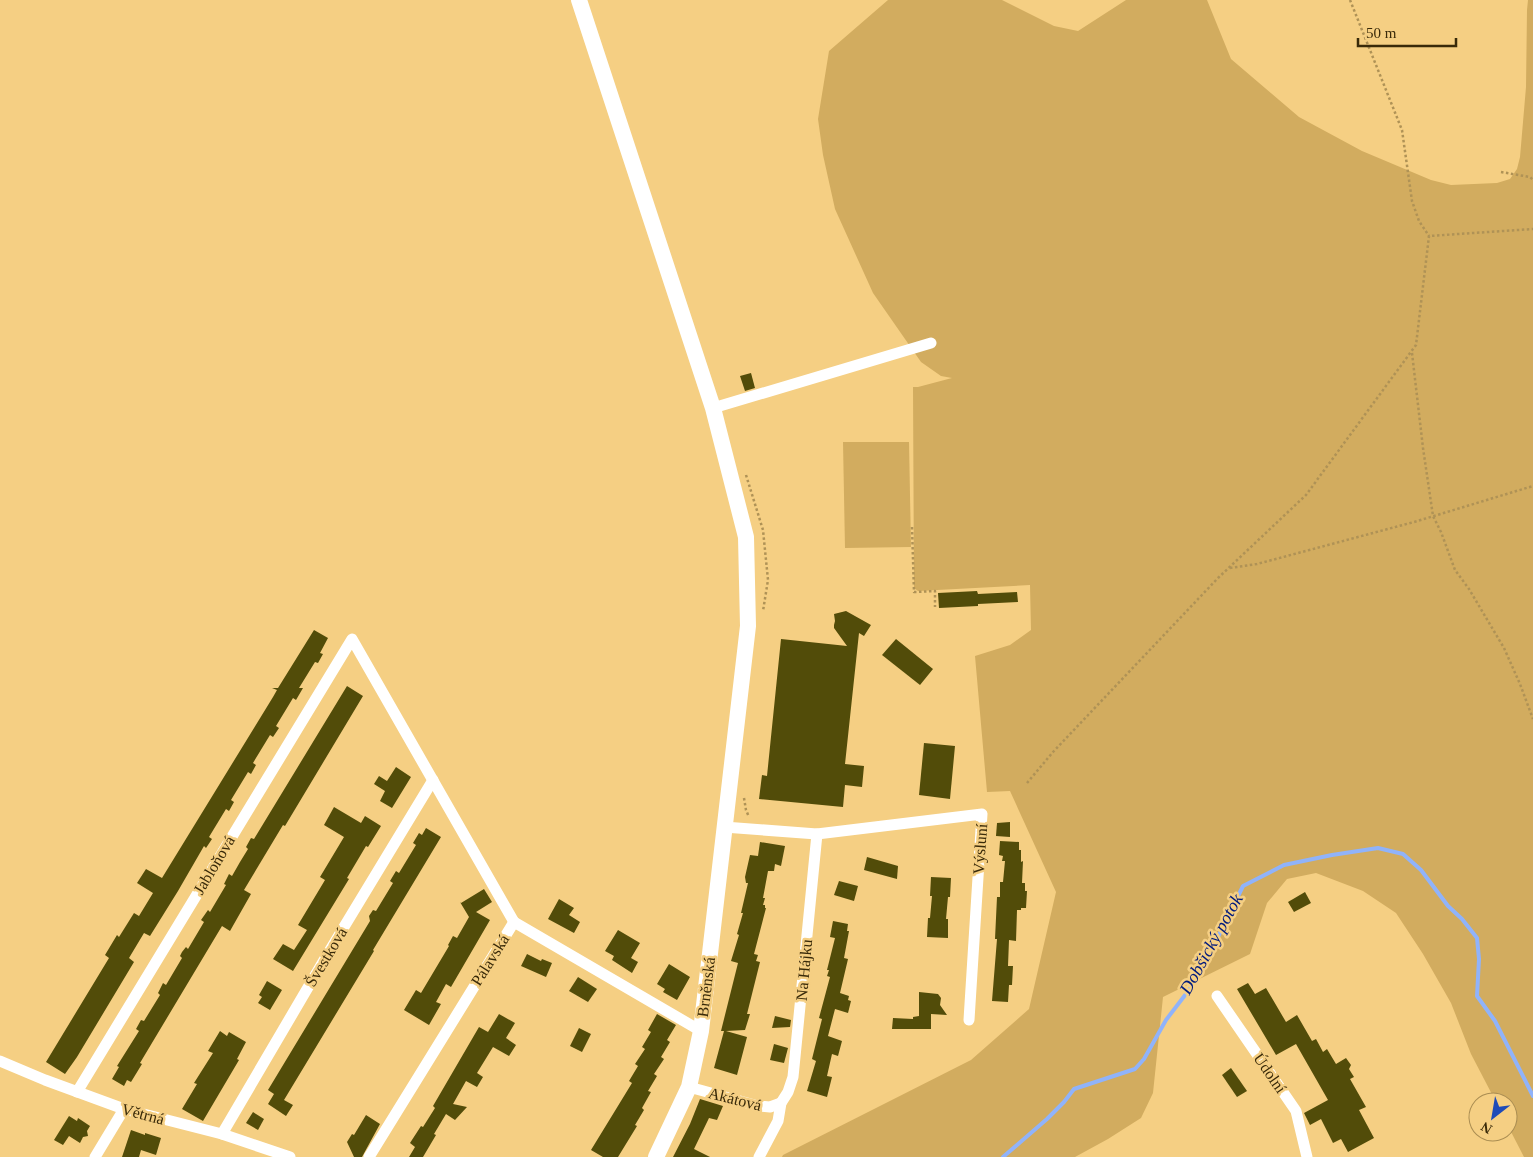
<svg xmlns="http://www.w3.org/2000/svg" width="1533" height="1157" font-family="'Times New Roman',serif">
  <rect width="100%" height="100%" fill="#f5cf83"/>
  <!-- green -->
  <g fill="#d2ac5f">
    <polygon points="888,0 1002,0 1054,26 1078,31 1126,0 1207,0 1231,59 1299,117 1362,151 1431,180 1451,185 1497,183 1510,179 1517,169 1520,157 1526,87 1527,10 1528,0 1533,0 1533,1157 1524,1157 1508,1126 1508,1102 1496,1102 1471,1054 1451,1003 1423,954 1396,913 1363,891 1316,873 1287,879 1267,903 1250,954 1163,997 1153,1093 1141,1118 1108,1139 1075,1157 782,1157 783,1155 971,1060 1029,1009 1056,892 1010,791 987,792 975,656 1010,645 1031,630 1030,585 918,591 914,588 913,387 918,387 952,378 941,376 921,362 873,293 835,209 823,155 818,119 829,51"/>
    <polygon points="843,442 909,442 911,547 845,548"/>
  </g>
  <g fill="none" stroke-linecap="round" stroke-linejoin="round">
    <!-- stream -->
    <polyline stroke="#90b3fa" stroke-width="4" points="1003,1157 1047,1119 1064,1102 1074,1089 1135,1069 1144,1059 1166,1020 1192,986 1214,945 1243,886 1284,865 1332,855 1378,848 1403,854 1421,870 1448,906 1462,919 1477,938 1479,959 1477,996 1495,1021 1533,1096"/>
  </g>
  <!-- building -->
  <g fill="#524c09">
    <polygon points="751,373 755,388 745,391 740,376"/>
    <polygon points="977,591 978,594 1017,592 1018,602 978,604 978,606 939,608 938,593"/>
    <polygon points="846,611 871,625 864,636 859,633 845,764 864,766 862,787 845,785 843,807 759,799 762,775 767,776 781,639 847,646 834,628 834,625 835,621 834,614"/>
    <polygon points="314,630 328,638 320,653 323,654 318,663 315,662 299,688 303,688 296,700 293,698 276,726 279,728 273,737 270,735 253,763 256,765 251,774 248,772 231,800 234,802 229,811 226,809 209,837 212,839 206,848 204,846 178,891 150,936 144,933 129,958 134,962 77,1057 65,1074 46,1062 109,958 105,955 117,935 119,937 134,913 139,916 153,893 137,883 146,869 162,878 273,697 277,690 272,688 278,688"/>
    <polygon points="896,639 933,669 920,685 882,655"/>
    <polygon points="347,686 363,696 285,826 283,825 244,890 251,894 230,931 222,926 140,1063 142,1064 131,1082 127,1080 124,1086 112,1079 119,1067 117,1066 139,1031 136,1029 141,1020 144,1021 160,995 158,993 163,983 166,985 182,958 180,956 182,952 186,947 188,949 204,922 201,920 208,910 210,912 226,885 224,884 229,874 232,876 240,862 248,849 246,847 251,838 254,839"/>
    <polygon points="924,743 955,746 950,799 919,795"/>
    <polygon points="396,767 411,777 392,808 380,801 385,791 374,784 379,776 387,781"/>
    <polygon points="334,807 361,823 365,816 381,826 368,847 366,846 347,878 349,879 293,971 273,959 283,944 294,950 307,930 298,925 325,880 320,877 344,837 324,825"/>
    <polygon points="1010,822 1010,837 996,836 997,823"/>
    <polygon points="426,828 441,837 373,950 374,951 284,1100 293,1105 286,1116 268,1104 274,1094 268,1090 370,921 369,916 373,910 376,911 393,883 390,881 396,871 399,873 416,845 413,843 419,833 422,835"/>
    <polygon points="1000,841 1019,842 1019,850 1021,850 1021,862 1023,861 1022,883 1025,883 1025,891 1027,891 1026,908 1021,908 1021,910 1017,910 1016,941 1009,940 1008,966 1013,966 1012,985 1009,985 1008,1002 992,1001 997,939 995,939 997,897 1000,897 1000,882 1003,882 1005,861 1002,861 1003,856 999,855"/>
    <polygon points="760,842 785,846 781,866 775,864 774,871 768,871 763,898 765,898 763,905 765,905 765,908 766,908 754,954 758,955 756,961 760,962 747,1014 750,1014 745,1030 726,1031 747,1037 737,1075 714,1068 724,1031 721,1031 738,963 731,961 739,935 737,934 743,913 741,913 748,883 746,883 745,877 750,855 758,856"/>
    <polygon points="867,857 898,866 897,879 864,870"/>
    <polygon points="931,877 951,878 950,897 948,897 946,919 948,919 948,938 927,937 928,918 930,918 932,896 930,896"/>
    <polygon points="839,881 858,886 854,901 834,895"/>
    <polygon points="484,889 492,902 476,912 490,920 451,987 446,984 436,1002 441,1004 429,1025 404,1010 416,990 421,993 449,946 448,945 453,936 457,938 469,917 460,902 461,903"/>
    <polygon points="1305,892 1311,903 1294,912 1288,902"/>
    <polygon points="559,899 574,908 569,915 580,922 574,933 548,919"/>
    <polygon points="833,921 848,924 847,931 849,931 844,958 848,959 840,993 849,996 848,1000 851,1001 848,1013 835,1009 828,1036 842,1041 838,1056 832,1054 827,1076 832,1077 827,1097 807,1091 816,1061 812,1059 822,1019 819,1018 830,977 827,976 829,970 827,970 835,938 830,937"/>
    <polygon points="618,930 640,943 631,958 638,962 632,973 612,960 614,956 605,951"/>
    <polygon points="527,954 541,961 542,959 552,963 546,977 521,966"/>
    <polygon points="669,964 690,977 677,1000 663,992 665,989 657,984"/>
    <polygon points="578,977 597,989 588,1002 569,991"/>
    <polygon points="267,981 282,990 270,1010 258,1003 262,997 259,995"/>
    <polygon points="1248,983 1255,994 1266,988 1286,1022 1297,1015 1312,1041 1316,1039 1323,1052 1327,1049 1336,1064 1346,1058 1351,1065 1349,1069 1354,1077 1350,1079 1366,1107 1359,1110 1374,1138 1348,1152 1341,1139 1333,1143 1321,1119 1310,1125 1304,1113 1328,1100 1296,1044 1276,1055 1237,989"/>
    <polygon points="919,992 938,994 941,998 940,1005 947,1015 931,1014 931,1029 892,1029 893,1018 913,1019 913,1017 919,1016"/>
    <polygon points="499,1014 515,1023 506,1038 516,1045 509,1056 493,1047 477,1073 483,1077 477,1087 466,1081 453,1104 467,1107 455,1120 446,1114 434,1134 436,1135 423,1157 409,1157 415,1147 410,1143 421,1126 423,1127 435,1108 433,1106 479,1027 488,1032"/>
    <polygon points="657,1014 676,1025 667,1040 670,1042 661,1057 664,1059 654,1074 657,1076 648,1091 651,1092 642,1108 644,1110 635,1125 637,1126 618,1157 603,1157 591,1150 632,1083 629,1081 638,1066 635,1064 645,1049 642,1047 651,1032 648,1030"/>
    <polygon points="775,1016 791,1020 790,1027 772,1028"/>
    <polygon points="579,1028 591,1034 582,1052 570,1046"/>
    <polygon points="220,1031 227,1036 229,1032 246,1042 237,1059 239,1060 203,1121 182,1109 197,1084 194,1083 213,1053 208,1051"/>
    <polygon points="774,1044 788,1048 784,1063 770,1060"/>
    <polygon points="1231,1068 1247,1091 1237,1097 1222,1075"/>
    <polygon points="700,1099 723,1106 717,1120 709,1118 694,1149 710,1157 673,1157 690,1124"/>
    <polygon points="253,1112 264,1119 258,1130 246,1123"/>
    <polygon points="366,1115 380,1124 362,1157 354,1157 347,1142 352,1134 354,1135"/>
    <polygon points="69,1116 77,1121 78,1118 90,1126 87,1131 88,1136 83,1137 80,1143 69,1136 63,1145 54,1140"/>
    <polygon points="131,1130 145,1135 145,1133 161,1138 156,1155 141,1150 139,1157 122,1157"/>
  </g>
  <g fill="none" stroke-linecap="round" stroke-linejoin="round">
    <!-- path -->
    <g stroke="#af9256" stroke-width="2.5" stroke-dasharray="2.5 2.5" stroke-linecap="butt">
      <polyline points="1350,0 1402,130 1412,201 1419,221 1429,236"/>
      <polyline points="1501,172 1530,177 1533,180"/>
      <polyline points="1412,353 1423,448 1433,516 1441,532 1455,570 1469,589 1504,648 1520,684 1533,719"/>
      <polyline points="746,475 763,530 768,580 763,611"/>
      <polyline points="912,527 914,592 935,591 935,607"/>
      <polyline points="1230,568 1257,564 1414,522 1533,486"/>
      <polyline points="1027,783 1053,752 1218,578 1306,495 1416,345 1429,236 1533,229"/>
      <polyline points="744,798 746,810 749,817"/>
    </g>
    <!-- minor -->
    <g stroke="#fff" stroke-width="11">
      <polyline points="713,408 931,343"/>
      <polyline points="724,827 817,834 982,814 969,1020"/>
      <polyline points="1217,996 1296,1111 1307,1157"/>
      <polyline points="0,1061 45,1080 124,1109 222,1134 290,1157"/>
      <polyline points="689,1087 758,1106 770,1107 781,1103"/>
      <polyline points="77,1092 352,639 514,922"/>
      <polyline points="222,1134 327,955 433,780"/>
      <polyline points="95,1157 124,1109"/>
      <polyline points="369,1157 514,922 701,1031"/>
      <polyline points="759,1157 778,1121 781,1103 788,1092 793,1077 817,834"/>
    </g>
    <!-- secondary -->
    <polyline stroke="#fff" stroke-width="16" points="579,0 713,408 746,537 748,626 701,1031 689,1087 656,1157"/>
  </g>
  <g text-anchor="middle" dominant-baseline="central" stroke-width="5" stroke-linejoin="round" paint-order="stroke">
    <!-- street labels -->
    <g font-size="16" fill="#392a09" stroke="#f5cf83">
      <text transform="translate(980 849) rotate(-86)">Výsluní</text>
      <text transform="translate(214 865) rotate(-59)">Jabloňová</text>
      <text transform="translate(326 957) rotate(-59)">Švestková</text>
      <text transform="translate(490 960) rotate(-58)">Pálavská</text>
      <text transform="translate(804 970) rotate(-85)">Na Hájku</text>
      <text transform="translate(706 987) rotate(-83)">Brněnská</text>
      <text transform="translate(1270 1073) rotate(55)">Údolní</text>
      <text transform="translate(735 1099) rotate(14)">Akátová</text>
      <text transform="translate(143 1114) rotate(15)">Větrná</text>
    </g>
    <!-- water labels -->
    <g font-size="18" font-style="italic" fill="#001a7d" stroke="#f5cf83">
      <text transform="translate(1211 944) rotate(-61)">Dobšický potok</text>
    </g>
  </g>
  <!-- north arrow -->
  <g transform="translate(1493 1117) rotate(211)"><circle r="24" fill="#f5cf83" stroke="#aa8d52"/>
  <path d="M0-4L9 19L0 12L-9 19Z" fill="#1e4bb8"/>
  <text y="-8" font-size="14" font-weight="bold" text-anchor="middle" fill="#392a09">N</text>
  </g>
  <!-- scale -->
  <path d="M1358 38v8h98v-8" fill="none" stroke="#392a09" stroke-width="2.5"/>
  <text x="1366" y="38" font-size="15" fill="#392a09" stroke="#f5cf83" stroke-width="4" paint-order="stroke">50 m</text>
</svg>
